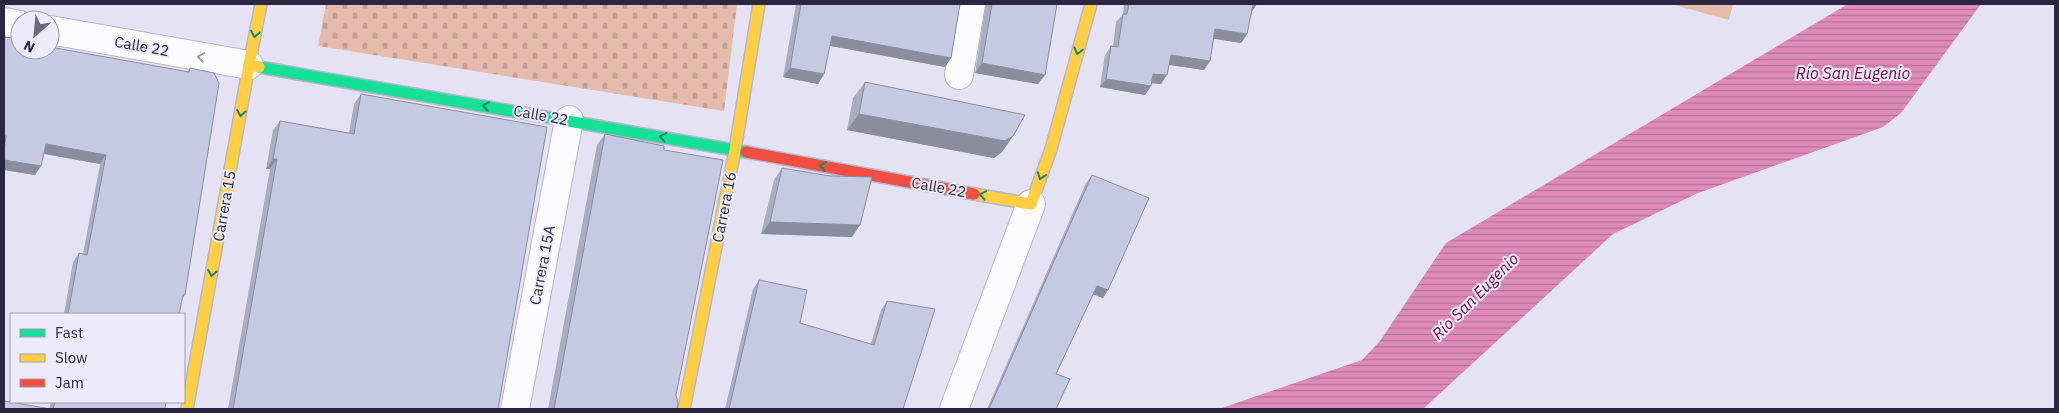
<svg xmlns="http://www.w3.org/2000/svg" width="2059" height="413" font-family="'IBM Plex Sans',sans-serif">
  <defs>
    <pattern id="cemetery-stones" width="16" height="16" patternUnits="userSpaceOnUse" patternTransform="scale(1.25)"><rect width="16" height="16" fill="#e5bcac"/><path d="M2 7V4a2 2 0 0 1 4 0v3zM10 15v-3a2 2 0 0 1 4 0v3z" fill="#c5a195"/></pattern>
    <pattern id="water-rules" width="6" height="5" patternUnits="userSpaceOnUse" patternTransform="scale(1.25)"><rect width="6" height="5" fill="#de8aba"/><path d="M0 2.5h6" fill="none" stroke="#b47199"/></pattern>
  </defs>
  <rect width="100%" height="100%" fill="#e4e2f3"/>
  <!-- cemetery -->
  <polygon fill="url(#cemetery-stones)" points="326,4 737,4 724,111 318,46"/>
  <!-- green -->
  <polygon fill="#e5bcac" points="1671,4 1733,4 1729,20"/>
  <!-- water -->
  <polygon fill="url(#water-rules)" points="1848,4 1981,4 1901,113 1883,127 1698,193 1613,234 1423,409 1219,409 1362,360 1380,341 1446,243"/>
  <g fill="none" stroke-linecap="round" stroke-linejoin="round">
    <!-- street casing -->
    <g stroke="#b9b6cb" stroke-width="30">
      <g id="street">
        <polyline points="4,22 20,25"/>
        <polyline points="50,30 249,65"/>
        <polyline points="959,75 971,4"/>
        <polyline points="515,409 569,120"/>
        <polyline points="954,409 1031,204"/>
      </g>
    </g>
    <!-- fast casing -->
    <g stroke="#b9b6cb" stroke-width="14">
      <polyline id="fast" points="259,67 746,152"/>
    </g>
    <!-- slow casing -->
    <g stroke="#b9b6cb" stroke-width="14">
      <g id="slow">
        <polyline points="249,65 261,4"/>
        <polyline points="974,194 1031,204 1051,149 1091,4"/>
        <polyline points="187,409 249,65 259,67"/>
        <polyline points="684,409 735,150 759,4"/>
      </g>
    </g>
    <!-- jam casing -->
    <g stroke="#b9b6cb" stroke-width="14">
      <polyline id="jam" points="746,152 974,194"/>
    </g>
    <!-- street -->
    <use href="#street" stroke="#fbfbfd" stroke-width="28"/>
    <!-- fast -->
    <use href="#fast" stroke="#16e098" stroke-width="11"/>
    <!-- slow -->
    <use href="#slow" stroke="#ffcf43" stroke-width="11"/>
    <!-- jam -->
    <use href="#jam" stroke="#f24e42" stroke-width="11"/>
  </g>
  <!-- wall -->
  <g fill="#a9adc2">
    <polygon points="796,4 960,4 951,58 945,67 830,46 824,74 818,84 783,77"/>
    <polygon points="986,4 1057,4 1038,84 975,73"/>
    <polygon points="1124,4 1257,4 1252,11 1247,34 1241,43 1214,38 1210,61 1204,70 1169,65 1161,84 1151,83 1151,86 1145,95 1100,87 1105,55 1111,46 1113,46 1116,22 1123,14"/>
    <polygon points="4,37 20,50 187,72 190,68 185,295 182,299 179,314 64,314 73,262 79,253 83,254 100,164 44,154 35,175 4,170"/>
    <polygon points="865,82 1013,136 1002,152 994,158 847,130 853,98"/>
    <polygon points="361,94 498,409 228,409 270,169 266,169 273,130 280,121 349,133 354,104"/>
    <polygon points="605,134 664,150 677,409 548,409 597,145"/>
    <polygon points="782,168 852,237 761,234 774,180"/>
    <polygon points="1092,175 1108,290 1103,298 1093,294 1056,374 1056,409 987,409 1086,183"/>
    <polygon points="759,280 800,323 871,344 881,310 887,301 903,409 725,409 753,289"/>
    <polygon points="51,402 166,402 165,409 4,409 49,409"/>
  </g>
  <!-- shaded-wall -->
  <g fill="#8a8d9e">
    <polygon points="1251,4 1257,4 1252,11 1247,10"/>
    <polygon points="1215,29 1247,34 1241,43 1209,38"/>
    <polygon points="832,36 951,58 945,67 826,45"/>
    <polygon points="1171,55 1210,61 1204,70 1164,64"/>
    <polygon points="982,63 1045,75 1038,84 975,73"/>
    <polygon points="790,68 824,74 818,84 783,77"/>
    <polygon points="1153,74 1167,75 1161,84 1147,83"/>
    <polygon points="1106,79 1151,86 1145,95 1100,87"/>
    <polygon points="859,114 1013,136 1002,152 994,158 847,130"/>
    <polygon points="46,144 106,155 100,164 40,153"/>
    <polygon points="273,159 277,159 270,169 266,169"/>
    <polygon points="4,160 41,166 35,175 4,170"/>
    <polygon points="770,222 860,225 852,237 761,234"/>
    <polygon points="1097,286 1108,290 1103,298 1092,294"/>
  </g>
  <!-- building -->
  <g fill="#c5c9e1" stroke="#8a8d9e">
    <polygon points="801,4 960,4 951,58 832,36 824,74 790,68"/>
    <polygon points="992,4 1057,4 1045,75 982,63"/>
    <polygon points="1129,4 1253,4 1247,34 1215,29 1210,61 1171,55 1167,75 1153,74 1151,86 1106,79 1111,46 1118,47 1123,14 1127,14"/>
    <polygon points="4,37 20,39 20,50 50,50 50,47 189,72 190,68 214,73 219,83 185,295 183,295 179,314 68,314 79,253 87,255 106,155 46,144 41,166 4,160 4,151 6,136 4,136"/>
    <polygon points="865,82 1025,115 1013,136 1005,141 859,114"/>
    <polygon points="361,94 547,127 498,409 233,409 277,159 273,159 280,121 354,134"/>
    <polygon points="605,134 664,146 664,150 723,160 676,395 678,404 677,409 554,409"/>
    <polygon points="782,168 830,176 872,177 860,225 770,222"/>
    <polygon points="1092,175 1149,198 1108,290 1097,286 1056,374 1070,379 1056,409 989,409"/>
    <polygon points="759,280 807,290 800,323 874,345 887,301 935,309 903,409 729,409"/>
    <polygon points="4,401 51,409 4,409"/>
    <polygon points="55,402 166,402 165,409 53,409"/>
  </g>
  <!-- one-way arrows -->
  <defs><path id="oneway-chevron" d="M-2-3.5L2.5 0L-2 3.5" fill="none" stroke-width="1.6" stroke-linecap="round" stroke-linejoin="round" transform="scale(1.25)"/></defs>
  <g stroke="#20836d">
    <use href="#oneway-chevron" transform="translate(255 34) rotate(101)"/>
    <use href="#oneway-chevron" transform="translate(1078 51) rotate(106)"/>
    <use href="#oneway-chevron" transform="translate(486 106) rotate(-170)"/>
    <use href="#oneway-chevron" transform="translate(241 113) rotate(100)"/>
    <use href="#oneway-chevron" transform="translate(663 137) rotate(-170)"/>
    <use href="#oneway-chevron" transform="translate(823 166) rotate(-170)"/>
    <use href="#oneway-chevron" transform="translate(1041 176) rotate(110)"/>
    <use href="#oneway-chevron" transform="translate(983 195) rotate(-170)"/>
    <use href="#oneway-chevron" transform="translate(212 273) rotate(100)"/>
  </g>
  <use stroke="#9d9ba9" href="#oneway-chevron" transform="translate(201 57) rotate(-170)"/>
  <g text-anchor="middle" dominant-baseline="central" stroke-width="4" stroke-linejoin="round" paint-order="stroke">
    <!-- street labels -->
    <g font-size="15" fill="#2b2642" stroke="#edebfa">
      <text transform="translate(142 46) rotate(10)">Calle 22</text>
      <text transform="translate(541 115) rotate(10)">Calle 22</text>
      <text transform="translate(939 187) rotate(10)">Calle 22</text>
      <text transform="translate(224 206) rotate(-80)">Carrera 15</text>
      <text transform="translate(724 207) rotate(-79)">Carrera 16</text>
      <text transform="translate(542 265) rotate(-79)">Carrera 15A</text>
    </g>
    <!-- water labels -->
    <g font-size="16" font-style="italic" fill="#740048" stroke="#edebfa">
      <text x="1853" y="73">Río San Eugenio</text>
      <text transform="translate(1475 296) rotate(-45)">Río San Eugenio</text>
    </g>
  </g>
  <!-- border -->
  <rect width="2059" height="413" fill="none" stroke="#2b2642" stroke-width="10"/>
  <!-- legend -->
  <rect x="10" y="313" width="175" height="90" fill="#edebfa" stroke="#9f9cb0"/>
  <rect x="20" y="329" width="25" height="8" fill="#16e098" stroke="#9f9cb0"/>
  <text x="55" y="338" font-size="15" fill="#2b2642">Fast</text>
  <rect x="20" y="354" width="25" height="8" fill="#ffcf43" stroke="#9f9cb0"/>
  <text x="55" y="363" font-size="15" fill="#2b2642">Slow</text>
  <rect x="20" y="379" width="25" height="8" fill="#f24e42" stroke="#9f9cb0"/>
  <text x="55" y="388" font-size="15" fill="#2b2642">Jam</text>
  <!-- north arrow -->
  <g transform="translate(35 35) rotate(207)"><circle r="24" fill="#edebfa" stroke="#9f9cb0"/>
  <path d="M0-4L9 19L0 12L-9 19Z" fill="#6c6880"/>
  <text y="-8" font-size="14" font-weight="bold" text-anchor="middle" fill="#2b2642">N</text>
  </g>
</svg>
